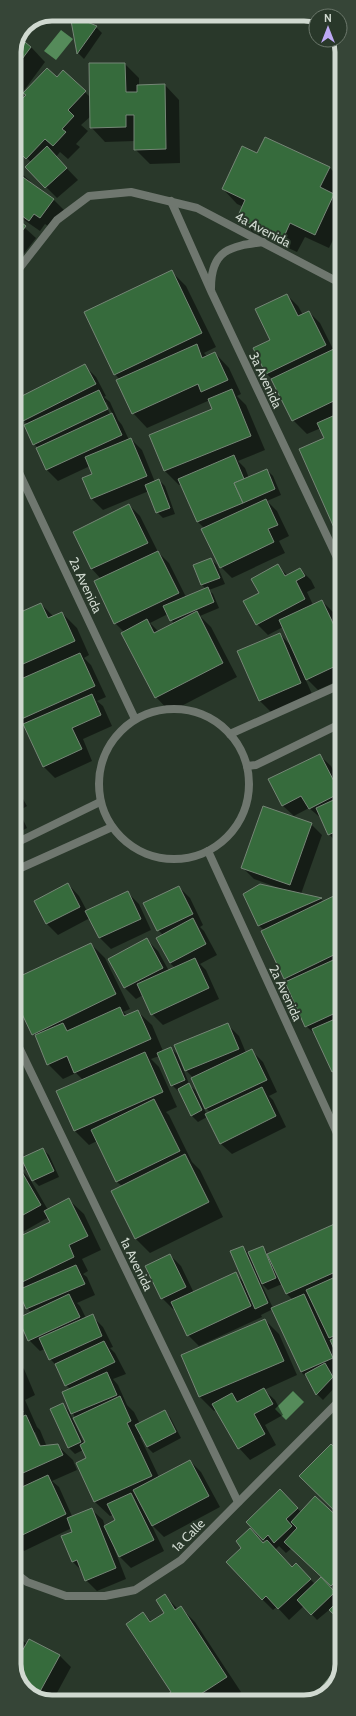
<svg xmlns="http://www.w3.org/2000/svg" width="356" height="1716" font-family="Cabin,sans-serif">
  <rect width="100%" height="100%" fill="#29382a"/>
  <!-- water -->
  <g fill="#558b5a">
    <polygon points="61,30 73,39 56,60 44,51"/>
    <polygon points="293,1391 304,1402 286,1420 275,1409"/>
  </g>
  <!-- shadow -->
  <g fill="#0007" fill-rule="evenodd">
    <polygon points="72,17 96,27 102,33 84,59 78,53"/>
    <polygon points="20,39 31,47 45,62 17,100 14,98 14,52"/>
    <polygon points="125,64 139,78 139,86 165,85 179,100 180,163 150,164 135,149 135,141 105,142 91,127 91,116 81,125 88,131 76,144 80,147 68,159 60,152 56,157 78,180 57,198 26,167 31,162 14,146 14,109 57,78 63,71 90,97"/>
    <polygon points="258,154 329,167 342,180 342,186 336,197 342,202 342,222 329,248 305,237 297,252 253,232 238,218 244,207 237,204 223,189"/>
    <polygon points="14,167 30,181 29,183 53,199 64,210 52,229 45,224 40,231 14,213"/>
    <polygon points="14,218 36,238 15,265 14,264"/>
    <polygon points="172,272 186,286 216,347 204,353 207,356 215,353 229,368 241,394 237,396 246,405 265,450 238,461 245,468 249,478 267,470 273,476 281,495 267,501 277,511 289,536 279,541 285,553 232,578 221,567 205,529 197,521 181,484 179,485 165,471 150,435 213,409 210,400 147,428 133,413 120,380 115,374"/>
    <polygon points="287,295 298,306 303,315 309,312 320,323 334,351 338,349 342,353 342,535 336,529 325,438 321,428 307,434 293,420 272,379 267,374 254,348 271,340"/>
    <path d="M85 366 96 377 106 396 104 397 110 402 118 420 122 425 129 440 131 439 142 450 155 482 159 480 165 486 175 514 163 518 157 512 149 491 103 510 92 499 93 474 90 466 58 481 47 470 38 448 34 444 28 425 23 420ZM104 402H106L112 413 110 414Z"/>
    <path d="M129 505 140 516 158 552 169 563 186 597 206 589 202 585 194 566 211 559 217 565 225 584 209 590 213 594 219 608 200 616 211 627 237 677 170 712 156 697 124 632 115 623 101 579 92 569 74 532ZM168 614 174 624 159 632 150 623Z"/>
    <polygon points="278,566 288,576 300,569 311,580 315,588 307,592 313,605 322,601 333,612 342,631 342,679 318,690 304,676 312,694 271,712 260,701 239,652 280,634 292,647 283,627 268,635 257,624 260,593"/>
    <polygon points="41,604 54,617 62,613 77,628 89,655 84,658 91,665 106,697 97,701 103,706 112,726 83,739 92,761 55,778 44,767 27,729 18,720 14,712 14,616"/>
    <polygon points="319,755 331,766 342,788 342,849 329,834 322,819 309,808 294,816 282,805"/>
    <polygon points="14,783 27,806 19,811 27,828 14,835"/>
    <polygon points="311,824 322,835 301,894 321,899 324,902 342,893 342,1081 332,1071 317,1036 306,1026 289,982 285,978 264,930 258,925 279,888 254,879 242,867"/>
    <polygon points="68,884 79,896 87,911 128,893 139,904 151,930 111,949 100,938 90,918 58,935 47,924 35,901"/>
    <polygon points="179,887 190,898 203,925 200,927 204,931 217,955 200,964 206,970 219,999 163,1025 152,1014 143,995 136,999 125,988 110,959 147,940 158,951 169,971 175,968 170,963 163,935 158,930"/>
    <polygon points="91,944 105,958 130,1009 123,1012 127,1015 137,1011 152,1025 163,1051 171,1048 177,1054 190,1086 195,1090 207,1115 211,1113 206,1108 193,1078 184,1068 228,1025 239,1036 246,1053 252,1051 263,1062 277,1092 269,1096 273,1100 286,1127 232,1154 220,1143 207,1117 198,1122 192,1116 179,1090 178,1091 172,1085 159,1056 151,1059 159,1067 177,1107 166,1112 169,1115 192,1162 200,1170 223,1217 150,1253 135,1238 122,1186 117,1182 97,1141 89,1145 75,1131 83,1080 76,1073 63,1079 48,1064 37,1038 33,1034"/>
    <path d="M14 1139 19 1144 25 1157 43 1149 49 1155 59 1177 39 1186 33 1180 27 1168 22 1171 30 1179 48 1210 69 1200 84 1214 101 1250 82 1259 88 1271 83 1274 87 1277 95 1295 77 1303 80 1306 86 1318 92 1316 103 1327 113 1347 110 1348 115 1353 126 1374 113 1379 118 1385 127 1405 134 1412 140 1424 164 1411 170 1417 181 1438 153 1453 147 1447 142 1436 140 1437 159 1477 190 1461 201 1472 220 1507 164 1537 151 1524 164 1551 131 1568 120 1557 115 1547 114 1548 126 1579 97 1591 86 1580 82 1571 73 1562 62 1537 73 1532 72 1528 24 1551 14 1541V1360L24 1369 35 1395 25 1400 37 1427 40 1430 47 1447 58 1446 73 1460 77 1470 52 1481 59 1487 72 1516 91 1509 103 1520 105 1527 116 1521 113 1515 110 1516 95 1502 77 1464 87 1459 83 1450 75 1454 69 1448 51 1409 63 1405 69 1411 84 1444 87 1443 63 1392 70 1389 66 1385 58 1367 50 1359 45 1349 40 1351 29 1340 31 1312 27 1308 19 1291 14 1293V1284L17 1291 23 1288 19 1284 51 1222 49 1217 14 1237ZM32 1432H35L43 1450 41 1451Z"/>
    <path d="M338 1223 342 1227V1370L333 1374 338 1384 323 1400 317 1394 309 1380 301 1372 273 1309 261 1315 262 1317 199 1346 188 1335 175 1308 173 1309 162 1298 170 1255 181 1266 194 1293 235 1274 245 1283 242 1247 249 1253 262 1247 269 1254ZM261 1283 268 1290 282 1284 286 1293 293 1300 273 1308Z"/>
    <polygon points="265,1320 279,1334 297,1375 264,1390 275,1400 283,1415 265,1425 276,1445 250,1460 239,1448 217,1410 214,1411 200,1397 182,1356"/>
    <polygon points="291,1502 301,1512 342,1522 342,1596 292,1548 286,1553 279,1546 275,1550 293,1568 307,1576 315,1584 321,1579 341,1600 317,1620 304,1606 289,1620 277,1607 273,1610 262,1599 243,1548 250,1529 264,1544 266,1541 247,1522"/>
    <polygon points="165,1596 178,1609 180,1607 195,1622 241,1692 225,1702 159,1702 173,1693 143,1613 152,1622 166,1613"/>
    <polygon points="14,1634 27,1644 29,1640 60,1656 71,1667 52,1702 48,1702 25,1691 14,1669"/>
  </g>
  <!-- building -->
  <g fill="#366b3c" stroke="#758676">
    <polygon points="70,15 97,26 77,54"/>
    <polygon points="20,38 31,47 14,70 14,52"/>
    <polygon points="89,63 125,63 126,92 137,92 137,85 165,84 166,149 134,150 134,115 126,115 126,127 90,128"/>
    <polygon points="47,68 57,77 63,70 86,91 68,110 74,116 62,129 66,132 53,146 45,139 26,159 14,147 14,141 19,136 14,132 14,107 26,95 23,93"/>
    <polygon points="265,137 330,167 320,187 334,194 315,235 290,223 283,239 237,218 245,200 222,189 242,146 257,153"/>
    <polygon points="47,146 67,168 45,188 25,167"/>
    <polygon points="14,166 19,169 17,173 54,199 40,218 34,214 29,221 14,210"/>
    <polygon points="14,217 26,226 14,241"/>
    <polygon points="172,270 202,333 114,375 84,312"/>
    <polygon points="287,294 298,316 309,311 326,345 266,374 253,348 270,340 255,309"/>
    <polygon points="197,344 202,358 215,352 228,380 201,392 198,384 132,414 116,380"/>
    <polygon points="338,347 342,355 342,397 292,421 271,379"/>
    <polygon points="85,364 96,384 23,421 14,404 14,400"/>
    <polygon points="232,389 251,436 164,471 149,435 212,409 208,399"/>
    <polygon points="99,390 108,409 33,445 24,425"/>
    <polygon points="342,412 342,527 335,530 299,449 324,438 317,423"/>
    <polygon points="112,413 122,435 46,470 36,448"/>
    <polygon points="131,438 147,476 91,499 82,478 92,474 85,457"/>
    <polygon points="234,455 244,479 234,483 243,503 197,522 178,479"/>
    <polygon points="267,469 275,489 243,503 234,483"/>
    <polygon points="159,479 170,508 156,513 145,485"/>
    <polygon points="266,499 278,525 268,529 274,542 220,568 201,529"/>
    <polygon points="129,504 148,543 91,569 73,532"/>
    <polygon points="158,551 179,593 114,624 94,581"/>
    <polygon points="211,558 220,578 201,585 193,565"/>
    <polygon points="278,564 285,576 300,568 305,576 296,581 305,599 256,625 243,601 259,593 251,579"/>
    <polygon points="208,587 214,602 170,621 163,606"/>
    <polygon points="322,600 342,642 342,663 306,680 279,620"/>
    <polygon points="41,603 48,618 62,612 75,641 14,668 14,615"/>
    <polygon points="197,611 223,663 155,698 121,633 147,619 154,633"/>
    <polygon points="280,633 301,683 259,701 237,651"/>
    <polygon points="80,653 95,686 17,721 14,715 14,682"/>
    <polygon points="92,694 101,715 72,728 82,749 43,767 23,724"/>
    <polygon points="320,754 340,793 309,809 301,796 282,806 268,779"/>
    <polygon points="342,796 342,829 328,835 316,808"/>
    <polygon points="263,806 312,823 290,885 241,868"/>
    <polygon points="342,834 342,852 335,837"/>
    <polygon points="68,883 80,907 46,924 34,901"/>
    <polygon points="260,884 322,898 258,926 243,894"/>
    <polygon points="179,886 193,914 157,931 143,903"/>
    <polygon points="128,891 141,919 99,938 85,911"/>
    <polygon points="342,892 342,951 284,979 261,931"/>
    <polygon points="193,918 206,944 170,963 156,938"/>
    <polygon points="147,938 163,968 124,988 108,959"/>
    <polygon points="91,943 116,994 32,1035 14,997 14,979"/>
    <polygon points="342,956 342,1010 305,1027 285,982"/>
    <polygon points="195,958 209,988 151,1015 137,984"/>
    <polygon points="120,1007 124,1016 138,1010 151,1039 74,1073 67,1056 47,1065 35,1035 63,1023 67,1031"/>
    <polygon points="342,1016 342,1067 332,1072 312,1029"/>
    <polygon points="228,1023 239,1049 185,1071 174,1045"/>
    <polygon points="171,1047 185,1080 171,1086 157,1053"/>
    <polygon points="252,1049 267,1080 205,1109 191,1078"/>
    <polygon points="145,1052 163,1092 74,1131 56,1091"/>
    <polygon points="189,1083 202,1110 191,1116 178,1089"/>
    <polygon points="262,1087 276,1116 220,1144 205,1114"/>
    <polygon points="154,1099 180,1151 116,1182 91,1130"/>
    <polygon points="14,1144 20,1156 14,1159"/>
    <polygon points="43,1148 54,1171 32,1181 21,1158"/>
    <polygon points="185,1154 209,1202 135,1239 111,1191"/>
    <polygon points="19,1167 41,1205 14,1220 14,1170"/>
    <polygon points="69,1198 88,1236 69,1245 74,1257 18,1284 14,1277 14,1239 50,1222 44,1211"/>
    <polygon points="339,1222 342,1229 342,1269 286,1294 267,1254"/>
    <polygon points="243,1246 268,1303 255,1309 230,1251"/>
    <polygon points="263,1246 276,1278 262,1284 248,1252"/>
    <polygon points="170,1254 186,1287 161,1299 145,1266"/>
    <polygon points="76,1265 85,1284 26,1309 18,1290"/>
    <polygon points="236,1272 251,1306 187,1336 171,1302"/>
    <polygon points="342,1274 342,1332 329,1338 306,1290"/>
    <polygon points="69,1294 80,1317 28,1341 18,1318"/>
    <polygon points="304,1294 333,1358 301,1372 271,1308"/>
    <polygon points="93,1314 102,1336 49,1360 39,1338"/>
    <polygon points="265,1319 284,1361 199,1397 181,1355"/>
    <polygon points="342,1335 342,1364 341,1365 330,1340"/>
    <polygon points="104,1341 115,1362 65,1386 55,1364"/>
    <polygon points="325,1363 333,1377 316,1395 305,1374"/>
    <polygon points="14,1364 22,1381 14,1384"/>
    <polygon points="107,1372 117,1395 71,1414 62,1392"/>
    <polygon points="264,1388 273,1404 254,1414 265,1434 238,1449 212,1404 232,1393 237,1402"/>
    <polygon points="14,1391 23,1412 14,1416"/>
    <polygon points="120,1396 131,1421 127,1423 152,1476 94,1502 76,1463 86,1458 80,1445 85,1442 73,1418"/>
    <polygon points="63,1403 81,1442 68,1448 50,1409"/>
    <polygon points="165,1410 176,1432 147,1447 135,1425"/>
    <polygon points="26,1415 40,1446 58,1444 63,1455 14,1477 14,1420"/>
    <polygon points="331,1444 339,1452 342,1449 342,1518 299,1476"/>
    <polygon points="190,1460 209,1496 152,1526 133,1490"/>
    <polygon points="48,1475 66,1514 14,1539 14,1483 19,1481 22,1487"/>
    <polygon points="280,1489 298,1508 286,1519 292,1526 274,1543 268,1535 263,1540 246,1522"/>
    <polygon points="131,1493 154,1540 119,1557 104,1526 115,1520 107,1504"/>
    <polygon points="315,1496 342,1521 342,1574 331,1586 284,1542 297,1528 291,1522"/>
    <polygon points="92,1508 116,1568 85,1581 77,1560 72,1562 61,1536 72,1532 67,1518"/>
    <polygon points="250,1528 263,1543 267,1540 292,1567 296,1563 311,1579 278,1609 266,1596 262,1600 226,1562 241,1548 236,1541"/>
    <polygon points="321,1577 335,1592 311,1615 297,1600"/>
    <polygon points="165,1594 175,1610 181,1606 227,1677 193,1699 195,1702 157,1702 171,1692 126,1624 143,1612 150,1622 164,1613 156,1600"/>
    <polygon points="342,1597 342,1622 329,1610"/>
    <polygon points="14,1633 22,1638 14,1650"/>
    <polygon points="29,1639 60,1655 37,1697 25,1691 14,1669 14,1665"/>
    <polygon points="342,1662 333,1689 309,1702"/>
  </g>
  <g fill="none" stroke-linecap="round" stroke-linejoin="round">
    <!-- street -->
    <g stroke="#6f776f" stroke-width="8">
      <polyline points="171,201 212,293 342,568"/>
      <polyline points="14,275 57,220 89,196 131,192 197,208 342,284"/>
      <path d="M211 288C211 250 230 246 263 242"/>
      <polyline points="14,462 135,719"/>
      <circle cx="174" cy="784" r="75"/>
      <polyline points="230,734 342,684"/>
      <polyline points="247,766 256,765 342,723"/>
      <polyline points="14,844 100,802"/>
      <polyline points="208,851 342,1144"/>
      <polyline points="14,871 112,827"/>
      <polyline points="14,1037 238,1502"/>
      <polyline points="14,1572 27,1582 66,1596 105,1596 135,1590 181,1560 342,1398"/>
    </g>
  </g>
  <g text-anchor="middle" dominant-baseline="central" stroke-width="4" stroke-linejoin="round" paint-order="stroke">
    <!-- street labels -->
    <g font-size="13" fill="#d0d9d0" stroke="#29382a">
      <text transform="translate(263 229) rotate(28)">4a Avenida</text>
      <text transform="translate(266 380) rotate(65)">3a Avenida</text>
      <text transform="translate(86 585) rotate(65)">2a Avenida</text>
      <text transform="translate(286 993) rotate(65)">2a Avenida</text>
      <text transform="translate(137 1264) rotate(64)">1a Avenida</text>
      <text transform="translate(188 1535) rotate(-45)">1a Calle</text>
    </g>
  </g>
  <!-- crop -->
  <path d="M0 0H356V1716H0ZM52 21H304A31 31 0 0 1 335 52V1664A31 31 0 0 1 304 1695H52A31 31 0 0 1 21 1664V52A31 31 0 0 1 52 21Z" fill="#364537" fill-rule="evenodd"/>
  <path fill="none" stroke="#d0d9d0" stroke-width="5" d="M52 21H304A31 31 0 0 1 335 52V1664A31 31 0 0 1 304 1695H52A31 31 0 0 1 21 1664V52A31 31 0 0 1 52 21Z"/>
  <!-- north arrow -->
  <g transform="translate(328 28)"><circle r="19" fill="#29382a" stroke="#6c786c"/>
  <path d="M0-3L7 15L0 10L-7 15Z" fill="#bea9f5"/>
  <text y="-6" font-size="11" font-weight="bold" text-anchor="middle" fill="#d0d9d0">N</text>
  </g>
</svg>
